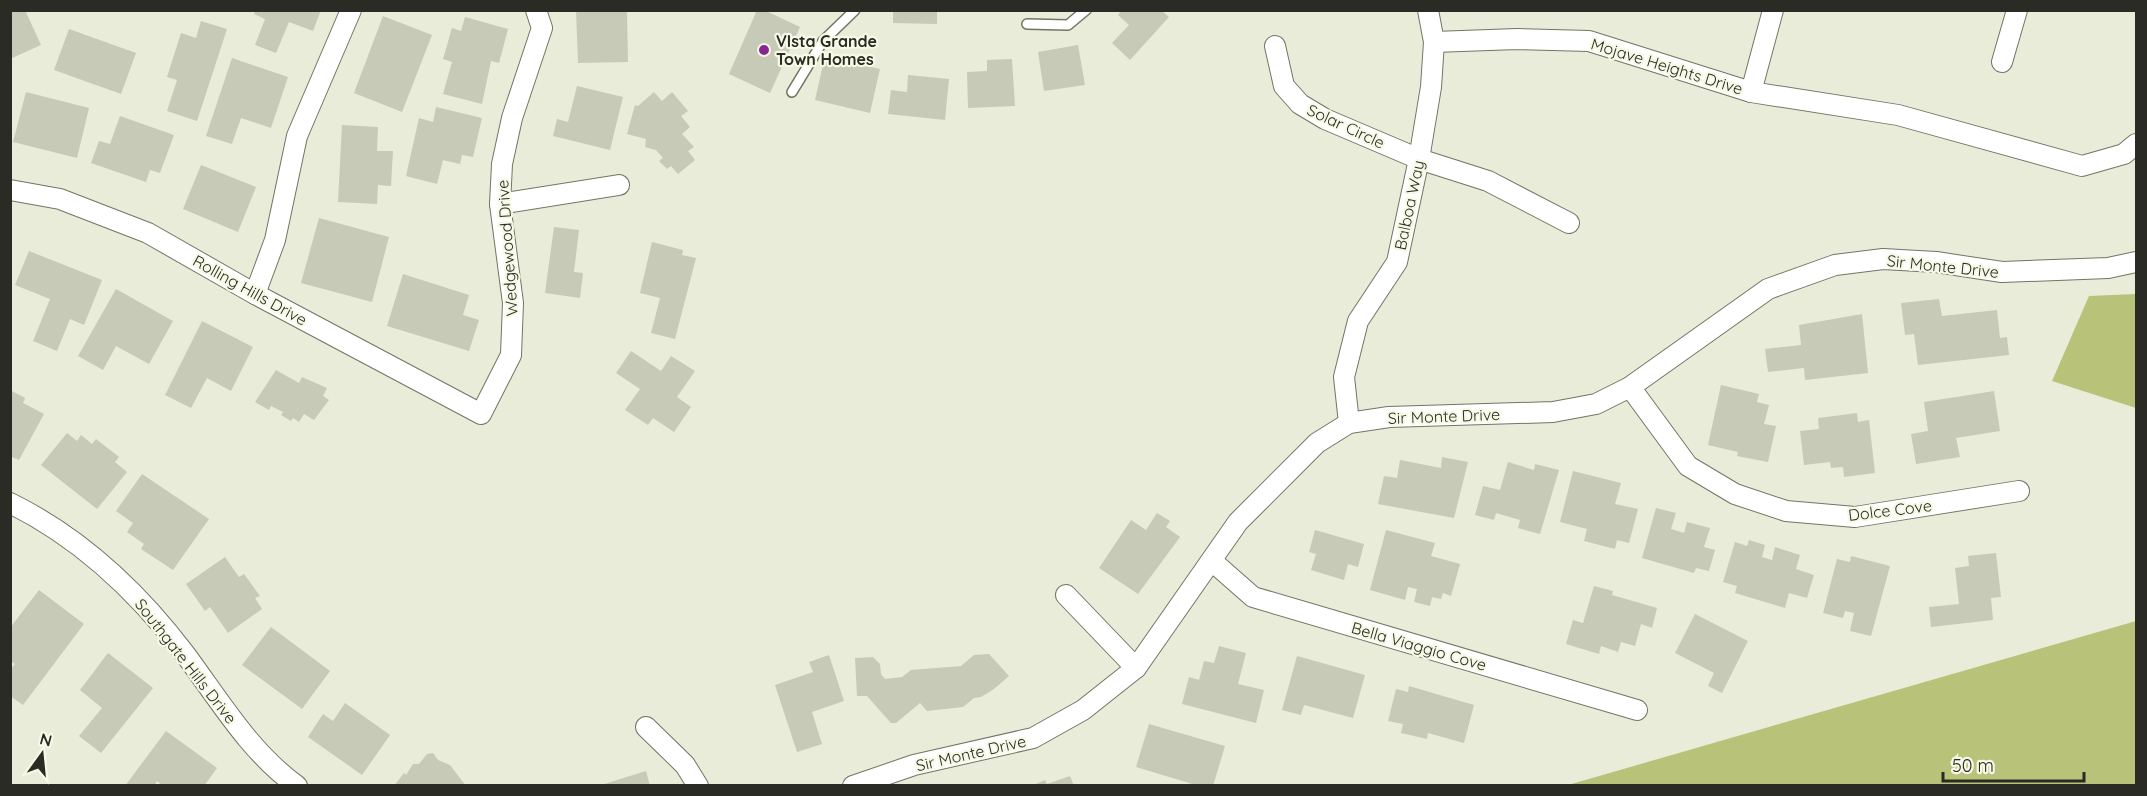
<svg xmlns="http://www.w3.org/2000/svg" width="2147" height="796" font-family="Quicksand,sans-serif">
  <rect width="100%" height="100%" fill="#e9ecd8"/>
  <!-- green -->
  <g fill="#b9c279">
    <polygon points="2136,294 2136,408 2052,381 2089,296"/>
    <polygon points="2136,621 2136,785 1568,785"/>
  </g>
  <!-- building -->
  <g fill="#c7cab7">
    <polygon points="10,10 25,10 41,45 10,59"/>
    <polygon points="255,10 321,10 313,31 289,22 276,53 255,45 265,19 254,14"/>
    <polygon points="576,10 627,10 628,62 578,63"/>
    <polygon points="757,10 764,10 800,27 770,93 729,74"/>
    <polygon points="893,10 937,10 937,24 893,23"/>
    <polygon points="1122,10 1161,10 1169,17 1130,60 1112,43 1129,25 1118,15"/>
    <polygon points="383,16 432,35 402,112 354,93"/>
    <polygon points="465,17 508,29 499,63 491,61 482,104 443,94 452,62 443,59 452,28 461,31"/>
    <polygon points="201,21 227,29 197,121 167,111 177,80 167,77 181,33 196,38"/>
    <polygon points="69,29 136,53 121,94 54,70"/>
    <polygon points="1078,45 1085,85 1044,91 1038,52"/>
    <polygon points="825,56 880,69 870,113 815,100"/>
    <polygon points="232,58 288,77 271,128 241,118 232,144 206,136"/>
    <polygon points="1012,59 1015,106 968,108 967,72 987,71 987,60"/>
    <polygon points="908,75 949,79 945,120 888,114 891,90 907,92"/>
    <polygon points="577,86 623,97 610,150 553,136 557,119 568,122"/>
    <polygon points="26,92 89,108 77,158 13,142"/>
    <polygon points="654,92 662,101 672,92 688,111 681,116 690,127 682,134 694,147 688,151 695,160 678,174 671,166 667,169 659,161 663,158 656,150 645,147 646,139 627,134 635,105 638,106"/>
    <polygon points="436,107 482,118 473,157 462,155 460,164 443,160 437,184 406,176 419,118 433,122"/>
    <polygon points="120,116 174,135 160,173 150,170 146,182 91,163 99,141 110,144"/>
    <polygon points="342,125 378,127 377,151 393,151 391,186 378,185 377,204 338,202"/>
    <polygon points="201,165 256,187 238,232 183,209"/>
    <polygon points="319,218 389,237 372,302 301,283"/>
    <polygon points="554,227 579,230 574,272 583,273 580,298 545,293"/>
    <polygon points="652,242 683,250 682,255 696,258 675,339 651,333 660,298 640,293"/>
    <polygon points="29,251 102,280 84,325 70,319 57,351 33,341 50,299 15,285"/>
    <polygon points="403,274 469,295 463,315 479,320 469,351 387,326"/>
    <polygon points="116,289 173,321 149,364 116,346 103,370 78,356"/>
    <polygon points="1939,299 1942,316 1997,310 2000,338 2007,337 2009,355 1918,365 1914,334 1905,335 1901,303"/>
    <polygon points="1862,314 1868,373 1805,380 1804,368 1768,372 1765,349 1801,345 1799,325"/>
    <polygon points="202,321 253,347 231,391 207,378 191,408 165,395"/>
    <polygon points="631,351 661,371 671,356 695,371 677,397 691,407 674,432 653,418 648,425 625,410 640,389 616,373"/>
    <polygon points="276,370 299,383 302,377 327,388 323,396 329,400 314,420 304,414 299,422 293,418 291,421 281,415 283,412 271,406 269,410 255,402"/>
    <polygon points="1721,385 1759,394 1757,402 1769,405 1764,424 1776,426 1768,462 1737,456 1738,452 1708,445"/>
    <polygon points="10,390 25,398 23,403 44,414 19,460 10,456"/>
    <polygon points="1994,391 2000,431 1956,438 1960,457 1916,464 1911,434 1928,431 1924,402"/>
    <polygon points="1857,413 1858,422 1869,420 1875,473 1844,477 1843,467 1831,468 1830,462 1804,465 1800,431 1819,429 1818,418"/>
    <polygon points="67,433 77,441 81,435 92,444 96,439 119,457 115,462 127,472 97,509 41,465"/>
    <polygon points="1442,457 1468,462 1454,518 1378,504 1384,476 1397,478 1400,460 1441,468"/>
    <polygon points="1508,462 1534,470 1535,464 1559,470 1540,534 1518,528 1520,520 1496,513 1494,520 1475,515 1483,486 1500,490"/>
    <polygon points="1573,471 1621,483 1615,504 1638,509 1629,543 1617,540 1615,549 1584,541 1587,529 1560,522"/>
    <polygon points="142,474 209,519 173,570 141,549 144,544 127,532 133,523 116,511"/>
    <polygon points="1656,508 1676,513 1671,529 1684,533 1687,522 1710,528 1704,547 1715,550 1709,571 1696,568 1694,573 1642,558"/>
    <polygon points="1157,513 1170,521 1166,527 1180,537 1138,594 1099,568 1131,520 1146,530"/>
    <polygon points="1315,530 1364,544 1358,567 1348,564 1344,580 1311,570 1316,554 1309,552"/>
    <polygon points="1386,530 1435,543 1431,556 1460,564 1451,596 1443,593 1441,599 1432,597 1430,606 1414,602 1417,589 1408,587 1405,600 1370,590"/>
    <polygon points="1749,540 1765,545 1762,557 1772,560 1775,547 1800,555 1796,569 1814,575 1807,598 1789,593 1785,608 1735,593 1737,586 1723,582 1735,542 1747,546"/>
    <polygon points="1996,553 2001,597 1991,598 1993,620 1931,627 1929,607 1959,604 1955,568 1969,566 1968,556"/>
    <polygon points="1851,556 1890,566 1871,636 1850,631 1854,613 1845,611 1843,618 1823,613 1837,559 1850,562"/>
    <polygon points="225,557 239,577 244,574 260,596 255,598 262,609 228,633 210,607 205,611 186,584"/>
    <polygon points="1594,586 1613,591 1612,595 1657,608 1652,628 1641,624 1635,646 1621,642 1618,652 1601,646 1599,654 1566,644 1573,620 1583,623"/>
    <polygon points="39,590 84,624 23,705 10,696 10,670 15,664 10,661 10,628"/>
    <polygon points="1695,614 1748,641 1722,693 1708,686 1714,673 1675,653"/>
    <polygon points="271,627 330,671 302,709 242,665"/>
    <polygon points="1219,646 1246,653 1238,684 1264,690 1256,723 1182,704 1189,677 1199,680 1204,661 1214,663"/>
    <polygon points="108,653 153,688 101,753 79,736 102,708 80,690"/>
    <polygon points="989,654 1009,676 994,689 981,697 974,698 963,707 927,711 920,703 896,723 891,723 867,696 857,696 855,658 873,657 880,664 881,674 885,679 902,677 911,670 961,666 974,655"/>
    <polygon points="829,655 844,701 812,712 822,744 797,752 775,685 813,672 809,662"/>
    <polygon points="1297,656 1365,675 1353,718 1304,705 1301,715 1282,710"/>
    <polygon points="1409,686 1474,705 1464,743 1428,733 1427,739 1401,733 1403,724 1388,721 1396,689 1408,692"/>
    <polygon points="345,703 390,735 362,775 308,737 323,714 333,721"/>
    <polygon points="1149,724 1225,746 1213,786 1199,786 1136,767"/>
    <polygon points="166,731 217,768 204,786 163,786 157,781 154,786 125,786"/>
    <polygon points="433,753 438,760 450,765 466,786 394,786 404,773 406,775 413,764 419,764 427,754"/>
    <polygon points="646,771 650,786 601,786 601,785"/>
    <polygon points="1070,776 1074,786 1031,786 1045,780 1047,784"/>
  </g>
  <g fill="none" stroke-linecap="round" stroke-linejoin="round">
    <!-- lane casing -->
    <g stroke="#737564" stroke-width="12">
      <g id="lane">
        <polyline points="1027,24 1068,25 1086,10"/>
        <polyline points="792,92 823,41 855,10"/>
      </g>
    </g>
    <!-- street casing -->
    <g stroke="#737564" stroke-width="22">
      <g id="street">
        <polyline points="1434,42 1517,39 1589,41 1751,92 1898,115 2082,166 2124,154 2136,144"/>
        <polyline points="1275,46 1284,86 1300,104 1325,119 1419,159 1488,181 1569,223"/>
        <polyline points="2002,62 2017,10"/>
        <polyline points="1751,92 1773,10"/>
        <polyline points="10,190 60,199 148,233 255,294 481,414 511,355 513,303 500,204 502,164 512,118 542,28 536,10"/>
        <polyline points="500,204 619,185"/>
        <polyline points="255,294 275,240 297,136 351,10"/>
        <polyline points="1630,387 1688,466 1735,494 1786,511 1855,517 2019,491"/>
        <polyline points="1349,423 1344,377 1358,321 1397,262 1419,159 1431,87 1434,42 1428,10"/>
        <path d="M10 503C81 538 138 592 185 654 220 701 249 751 297 786"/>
        <polyline points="1212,561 1253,597 1637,710"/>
        <polyline points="1066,595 1136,668"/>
        <polyline points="646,727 685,765 698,786"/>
        <polyline points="853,786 914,765 1033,738 1083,710 1136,668 1238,522 1317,443 1349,423 1389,417 1553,412 1596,404 1630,387 1768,289 1835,265 1883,259 1936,262 2002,272 2108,268 2136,262"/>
      </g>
    </g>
    <!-- lane -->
    <use href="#lane" stroke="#fff" stroke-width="9"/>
    <!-- street -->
    <use href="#street" stroke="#fff" stroke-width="20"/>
  </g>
  <!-- markers -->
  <circle fill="#882790" stroke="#f6f9e5" stroke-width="2" cx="764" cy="50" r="6"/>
  <g text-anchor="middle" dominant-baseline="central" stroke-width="4.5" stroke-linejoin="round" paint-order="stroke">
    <!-- poi labels -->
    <g font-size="16" font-weight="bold" fill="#2a2b24" stroke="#f6f9e5" text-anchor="start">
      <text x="776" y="41">VIsta Grande<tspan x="776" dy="18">Town Homes</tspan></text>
    </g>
    <!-- street labels -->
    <g font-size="16" fill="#2a2b24" stroke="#f6f9e5">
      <text transform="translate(1667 66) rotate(17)">Mojave Heights Drive</text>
      <text transform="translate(1346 126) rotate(25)">Solar Circle</text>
      <text transform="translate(1409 205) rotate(-78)">Balboa Way</text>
      <text transform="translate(507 248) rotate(-94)">Wedgewood Drive</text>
      <text transform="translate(1943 266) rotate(6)">Sir Monte Drive</text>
      <text transform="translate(250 290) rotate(29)">Rolling Hills Drive</text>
      <text transform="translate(1444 416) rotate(-2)">Sir Monte Drive</text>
      <text transform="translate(1890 510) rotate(-7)">Dolce Cove</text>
      <text transform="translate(1419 646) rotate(16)">Bella Viaggio Cove</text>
      <text transform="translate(186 661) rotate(52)">Southgate Hills Drive</text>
      <text transform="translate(971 753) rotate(-13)">Sir Monte Drive</text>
    </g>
  </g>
  <!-- border -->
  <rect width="2147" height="796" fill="none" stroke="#2a2b24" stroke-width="24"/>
  <!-- north arrow -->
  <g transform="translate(42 754) rotate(15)" stroke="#f6f9e5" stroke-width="4.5" paint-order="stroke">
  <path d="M0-4.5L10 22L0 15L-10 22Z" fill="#2a2b24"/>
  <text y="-9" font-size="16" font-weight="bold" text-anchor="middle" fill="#2a2b24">N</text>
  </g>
  <!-- scale -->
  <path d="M1943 772v9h141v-9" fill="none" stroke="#2a2b24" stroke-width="3"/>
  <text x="1952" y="772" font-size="18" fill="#2a2b24" stroke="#f6f9e5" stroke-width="4.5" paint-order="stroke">50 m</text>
</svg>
